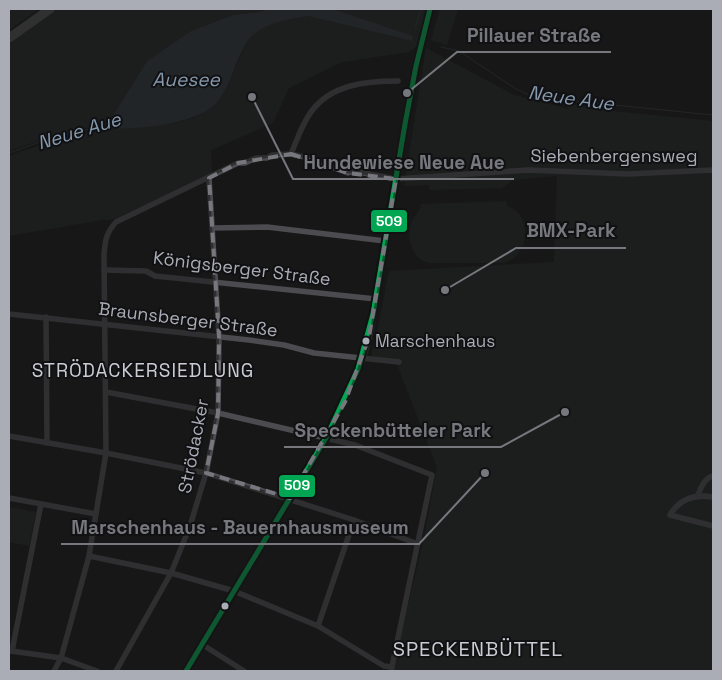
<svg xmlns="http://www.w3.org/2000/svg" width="722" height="680" font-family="'Space Grotesk',sans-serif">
  <rect width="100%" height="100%" fill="#171717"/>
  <!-- green -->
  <g fill="#212722">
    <polygon points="9,9 39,9 9,30"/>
    <polygon points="56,9 269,9 259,12 233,15 191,31 147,61 109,122 38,141 9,151 9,42"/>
    <path d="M333 9H428L417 46 409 52 342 62 289 88 273 123 211 150 212 173 115 219 101 220 9 236V156C41 144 74 134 108 129 138 124 173 129 201 114 229 97 230 75 244 49 247 44 250 37 254 33 269 22 290 19 308 16L411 41 412 36Z"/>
    <polygon points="440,9 458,9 447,45 431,40"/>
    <polygon points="426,48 514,95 568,109 569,104 603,110 713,121 713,671 392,671 422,547 437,467 397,364 370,361 378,327 389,271 554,262 557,176 513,180 502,188 429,190 429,185 404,186"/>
    <path d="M506 201 507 206C533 214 530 258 503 263H430C411 260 406 237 412 221 415 214 421 211 421 204Z"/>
    <polygon points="9,507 36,512 29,546 9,542"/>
  </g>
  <!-- water -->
  <path fill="#2f353b" d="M269 9H333L413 36 412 41 308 16C290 19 269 22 254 34 247 39 237 61 234 70 229 83 223 97 213 106 193 124 137 130 110 128L109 122 147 61 191 31 233 15 259 12Z"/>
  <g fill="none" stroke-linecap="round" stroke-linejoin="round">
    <!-- stream -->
    <g stroke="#2f353b" stroke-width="1">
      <polyline points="415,28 421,9"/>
      <polyline points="441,47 459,51 516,89 534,97 713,115"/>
      <polyline points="9,153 45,140 110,124"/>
    </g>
    <!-- minor -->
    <g stroke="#4c4c50" stroke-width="5.5">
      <path d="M291 154C297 140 302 124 311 112 331 84 367 81 398 81"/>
      <polyline points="212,228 267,227 385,241"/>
      <polyline points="104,270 146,271 155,276 376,299"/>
      <polyline points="9,314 249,340 284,345 314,353 399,362"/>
      <polyline points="46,317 47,443"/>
      <polyline points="106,392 218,413 355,445 432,475 391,671"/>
      <polyline points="9,436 106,453 206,473 354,520 418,544"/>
      <path d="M698 495C701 488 704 478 713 476"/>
      <path d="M713 497C695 494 680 498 670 515L713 526"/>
      <polyline points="9,498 96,514"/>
      <polyline points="89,556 171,573 234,591 318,626 384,666 392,667"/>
      <polyline points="318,626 354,520"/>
      <polyline points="203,645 244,671"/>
      <polyline points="11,651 61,658 97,671"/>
      <polyline points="12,651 41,504"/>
      <path d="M54 671 61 658 89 556 106 453 104 255C105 241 106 233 116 222L238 163H245L256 158H267L272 155 291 154 305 157 348 173 353 171 396 179 528 170 628 174 713 170"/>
      <polyline points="116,671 171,573 190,526 206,473 218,413 219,337 209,178"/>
    </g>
    <!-- tertiary -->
    <path stroke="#4c4c50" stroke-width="7" d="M186 671 326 438C339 412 353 386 362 359 375 320 379 279 386 240 398 163 409 84 430 9"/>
    <!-- primary -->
    <polyline stroke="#4e4f51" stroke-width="9" points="9,38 50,9"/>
    <!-- bus-1 casing -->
    <g stroke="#111113" stroke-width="9">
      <polyline id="bus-1" points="186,671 326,438 358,369 373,314 405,124 416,66 430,9"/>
    </g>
    <!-- bus-1 -->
    <use href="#bus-1" stroke="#00a651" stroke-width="5"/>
  </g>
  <!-- marked area -->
  <path d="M0 0H722V680H0ZM291 154 348 173 396 179 369 337 345 402 290 498 206 473 218 413 219 337 209 178 238 163Z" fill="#171717" fill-opacity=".55" fill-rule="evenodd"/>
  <path fill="none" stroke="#77787e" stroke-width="4" stroke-dasharray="10 6" stroke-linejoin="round" d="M291 154 348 173 396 179 369 337 345 402 290 498 206 473 218 413 219 337 209 178 238 163Z"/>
  <!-- markers -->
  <g fill="#aaadb6" stroke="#111113" stroke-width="2">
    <circle cx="366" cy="341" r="4.5"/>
    <circle cx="225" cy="606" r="4.5"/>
  </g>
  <g text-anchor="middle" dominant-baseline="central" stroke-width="4" stroke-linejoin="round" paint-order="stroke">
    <!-- bus labels -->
    <g font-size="17" fill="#aaadb6" stroke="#111113" text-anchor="start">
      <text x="375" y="341">Marschenhaus</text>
    </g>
    <!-- street labels -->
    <g font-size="18" fill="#aaadb6" stroke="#111113">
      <text x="614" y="155">Siebenbergensweg</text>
      <text transform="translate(242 268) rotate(7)">Königsberger Straße</text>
      <text transform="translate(188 319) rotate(7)">Braunsberger Straße</text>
      <text transform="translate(193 446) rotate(-79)">Strödacker</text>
    </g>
    <!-- water labels -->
    <g font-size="19" font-style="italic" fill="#8599ad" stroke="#111113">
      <text x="186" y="79">Auesee</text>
      <text transform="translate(571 98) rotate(8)">Neue Aue</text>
      <text transform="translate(79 131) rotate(-17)">Neue Aue</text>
    </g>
    <!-- neighbourhood labels -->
    <g font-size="19" letter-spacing="1" fill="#caccd3" stroke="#111113">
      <text x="143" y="370">STRÖDACKERSIEDLUNG</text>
    </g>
    <!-- quarter labels -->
    <g font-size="20" letter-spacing="1" fill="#caccd3" stroke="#111113">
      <text x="478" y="649">SPECKENBÜTTEL</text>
    </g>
  </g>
  <!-- callouts -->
  <path fill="none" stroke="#77787e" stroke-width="2" d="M407 93L457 52H611M252 97L293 179H514M445 290L516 248H626M565 412L501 447H284M485 473L419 544H61"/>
  <g fill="#77787e" stroke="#111113" stroke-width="2">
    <circle cx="407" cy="93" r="5"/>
    <circle cx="252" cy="97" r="5"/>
    <circle cx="445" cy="290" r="5"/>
    <circle cx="565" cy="412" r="5"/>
    <circle cx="485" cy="473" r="5"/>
  </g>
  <g font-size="19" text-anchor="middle" font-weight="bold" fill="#77787e" stroke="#111113" stroke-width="4" stroke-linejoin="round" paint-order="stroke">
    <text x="534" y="42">Pillauer Straße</text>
    <text x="404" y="169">Hundewiese Neue Aue</text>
    <text x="571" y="237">BMX-Park</text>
    <text x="393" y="437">Speckenbütteler Park</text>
    <text x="240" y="534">Marschenhaus - Bauernhausmuseum</text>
  </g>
  <g stroke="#111113" stroke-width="2">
    <rect x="370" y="209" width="38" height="24" rx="5" fill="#00a651"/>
    <rect x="278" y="474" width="38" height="24" rx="5" fill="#00a651"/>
  </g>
  <g font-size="14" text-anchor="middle" font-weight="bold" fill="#fff">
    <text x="389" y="226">509</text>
    <text x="297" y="490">509</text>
  </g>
  <!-- border -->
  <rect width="722" height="680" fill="none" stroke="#aaadb6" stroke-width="20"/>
</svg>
